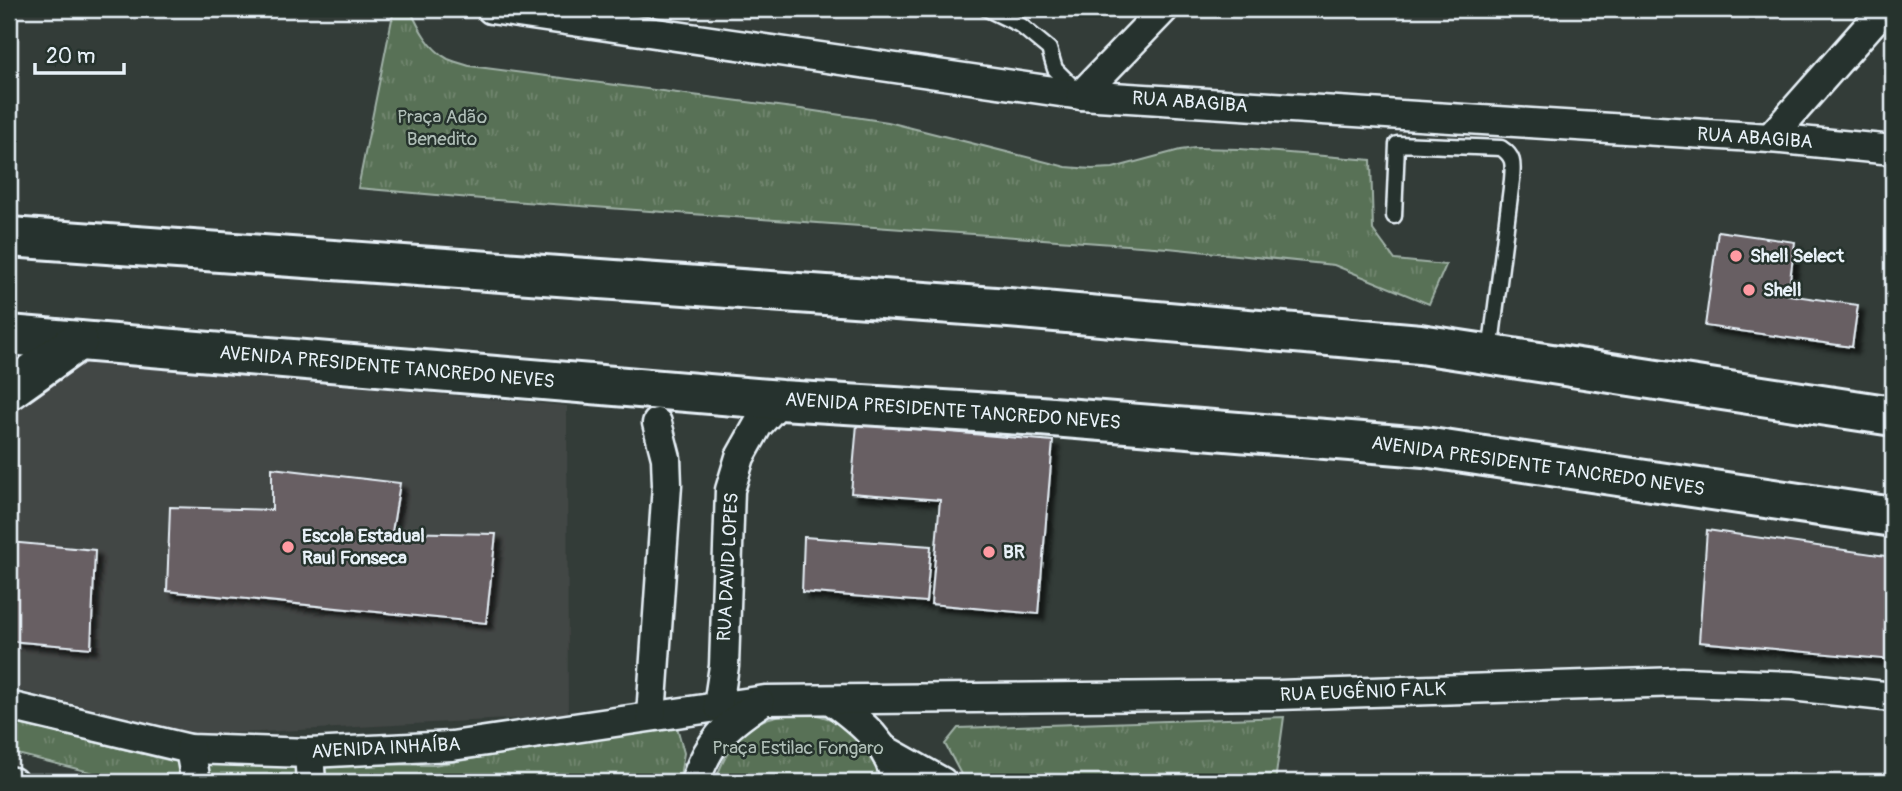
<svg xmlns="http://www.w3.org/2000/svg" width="1902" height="791" font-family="Pangolin,sans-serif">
  <defs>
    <pattern id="park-tufts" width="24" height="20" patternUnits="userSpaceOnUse" patternTransform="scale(1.75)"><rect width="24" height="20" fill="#597156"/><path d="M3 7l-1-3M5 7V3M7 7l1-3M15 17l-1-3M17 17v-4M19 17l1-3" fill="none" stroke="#71866f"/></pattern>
    <filter id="shadow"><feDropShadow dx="6" dy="6" stdDeviation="2" flood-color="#0009"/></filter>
  </defs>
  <rect width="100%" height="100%" fill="#333c38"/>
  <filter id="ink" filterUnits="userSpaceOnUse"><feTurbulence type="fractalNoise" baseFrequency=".0143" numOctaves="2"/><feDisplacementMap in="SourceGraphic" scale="14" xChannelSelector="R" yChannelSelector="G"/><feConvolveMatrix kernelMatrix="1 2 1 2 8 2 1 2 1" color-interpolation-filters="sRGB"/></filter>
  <g filter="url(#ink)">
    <!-- built -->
    <polygon fill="#434645" points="80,361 567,406 568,716 200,735 9,688 9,407"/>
    <!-- park -->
    <g fill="url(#park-tufts)" stroke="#a0b1a7" stroke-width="2">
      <path d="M394 9H410C418 27 429 49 448 59 455 62 463 64 470 66L801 109 888 122 1066 167 1092 169 1113 168 1180 150 1195 148 1240 149 1371 160 1373 230 1395 260 1446 265 1429 304 1334 265 1168 248 482 199 358 188Z"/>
      <path d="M793 713C802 714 812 714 821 716 850 723 878 752 882 782H715C724 755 737 731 766 719 774 716 784 715 793 713Z"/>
      <polygon points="1284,717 1275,782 965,782 945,744 958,728"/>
      <polygon points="9,721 172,761 433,765 677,727 684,753 679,782 130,782 9,752"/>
    </g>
    <!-- building -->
    <g fill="#685e64" stroke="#e8f1f8" stroke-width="2" filter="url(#shadow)">
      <polygon points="1718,231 1795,242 1788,295 1858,305 1852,347 1705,326"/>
      <polygon points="857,424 1053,441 1038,614 931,604 940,500 851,493"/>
      <polygon points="272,468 400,483 392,532 496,534 486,623 167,591 170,507 272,510"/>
      <polygon points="1707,530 1893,557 1893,660 1699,642"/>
      <polygon points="804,537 931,546 926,602 802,592"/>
      <polygon points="9,542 95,550 91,648 9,641"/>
    </g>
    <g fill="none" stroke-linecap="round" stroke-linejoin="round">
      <!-- lane casing -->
      <g stroke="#e8f1f8" stroke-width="19">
        <g id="lane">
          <polyline points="987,9 1020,25 1049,49 1055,69 1078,92"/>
          <path d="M1394 216 1397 144 1501 148C1515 157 1513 165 1512 180L1490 353"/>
        </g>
      </g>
      <!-- street casing -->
      <g stroke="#e8f1f8" stroke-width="33">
        <g id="street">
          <polyline points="491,9 1081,95 1770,138 1893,150"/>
          <polyline points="1081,95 1164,9"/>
          <polyline points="1770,138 1884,9"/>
          <path d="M831 700C860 721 890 745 896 782"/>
          <polyline points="9,706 190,749 309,753 452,746 765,700 1278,695 1681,682 1792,686 1893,697"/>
          <polyline points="718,706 724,666 730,490 740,457 758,425 781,400"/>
          <polyline points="651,716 667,485 666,458 657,423"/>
          <polyline points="190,749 196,782"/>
          <polyline points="885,750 942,782"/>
          <polyline points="309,753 311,782"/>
          <polyline points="9,781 13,782"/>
          <path d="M695 782C709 741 724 727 760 703"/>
        </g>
      </g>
      <!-- highway casing -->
      <g stroke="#e8f1f8" stroke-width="44">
        <g id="highway">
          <polyline points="9,237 1009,308 1420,344 1893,416"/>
          <polyline points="9,335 781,400 1040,416 1424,447 1893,517"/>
          <polyline points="9,390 78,341"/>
        </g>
      </g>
      <!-- lane -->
      <use href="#lane" stroke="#26332d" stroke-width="14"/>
      <!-- street -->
      <use href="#street" stroke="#26332d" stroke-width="28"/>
      <!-- highway -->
      <use href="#highway" stroke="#26332d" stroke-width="38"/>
    </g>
  </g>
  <!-- markers -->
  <g fill="#ff9aa2" stroke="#26332d" stroke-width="2.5">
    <circle cx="1736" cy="256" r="7"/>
    <circle cx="1749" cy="290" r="7"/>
    <circle cx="288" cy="547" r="7"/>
    <circle cx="989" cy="552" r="7"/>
  </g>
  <g text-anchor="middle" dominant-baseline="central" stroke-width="5" stroke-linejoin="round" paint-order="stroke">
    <!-- street labels -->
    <g font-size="19" fill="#e8f1f8" stroke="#26332d">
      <text transform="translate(1190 102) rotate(4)">RUA ABAGIBA</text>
      <text transform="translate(1755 138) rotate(4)">RUA ABAGIBA</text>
      <text transform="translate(387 367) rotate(5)">AVENIDA PRESIDENTE TANCREDO NEVES</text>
      <text transform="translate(953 411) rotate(4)">AVENIDA PRESIDENTE TANCREDO NEVES</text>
      <text transform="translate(1538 466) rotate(8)">AVENIDA PRESIDENTE TANCREDO NEVES</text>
      <text transform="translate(728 567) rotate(-87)">RUA DAVID LOPES</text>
      <text transform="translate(1363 692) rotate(-2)">RUA EUGÊNIO FALK</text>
      <text transform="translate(386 748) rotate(-3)">AVENIDA INHAÍBA</text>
    </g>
    <!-- park labels -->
    <g font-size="19" fill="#afbeb7" stroke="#26332d">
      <text x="442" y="117">Praça Adão<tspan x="442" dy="22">Benedito</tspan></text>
      <text x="798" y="748">Praça Estilac Fongaro</text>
    </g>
    <!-- poi labels -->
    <g font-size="19" font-weight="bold" fill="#e8f1f8" stroke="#26332d" text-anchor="start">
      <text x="1750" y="256">Shell Select</text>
      <text x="1763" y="290">Shell</text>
      <text x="302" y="536">Escola Estadual<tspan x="302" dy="22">Raul Fonseca</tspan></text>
      <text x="1003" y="552">BR</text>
    </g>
  </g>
  <!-- margin -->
  <rect width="1902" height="791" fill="none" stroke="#26332d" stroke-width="35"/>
  <rect x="18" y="18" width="1867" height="756" fill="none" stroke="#e8f1f8" stroke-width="2.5" filter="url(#ink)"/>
  <!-- scale -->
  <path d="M35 63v10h89v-10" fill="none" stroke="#e8f1f8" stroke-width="3.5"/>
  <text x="46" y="63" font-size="21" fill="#e8f1f8" stroke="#26332d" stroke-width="5" paint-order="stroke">20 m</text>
</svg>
